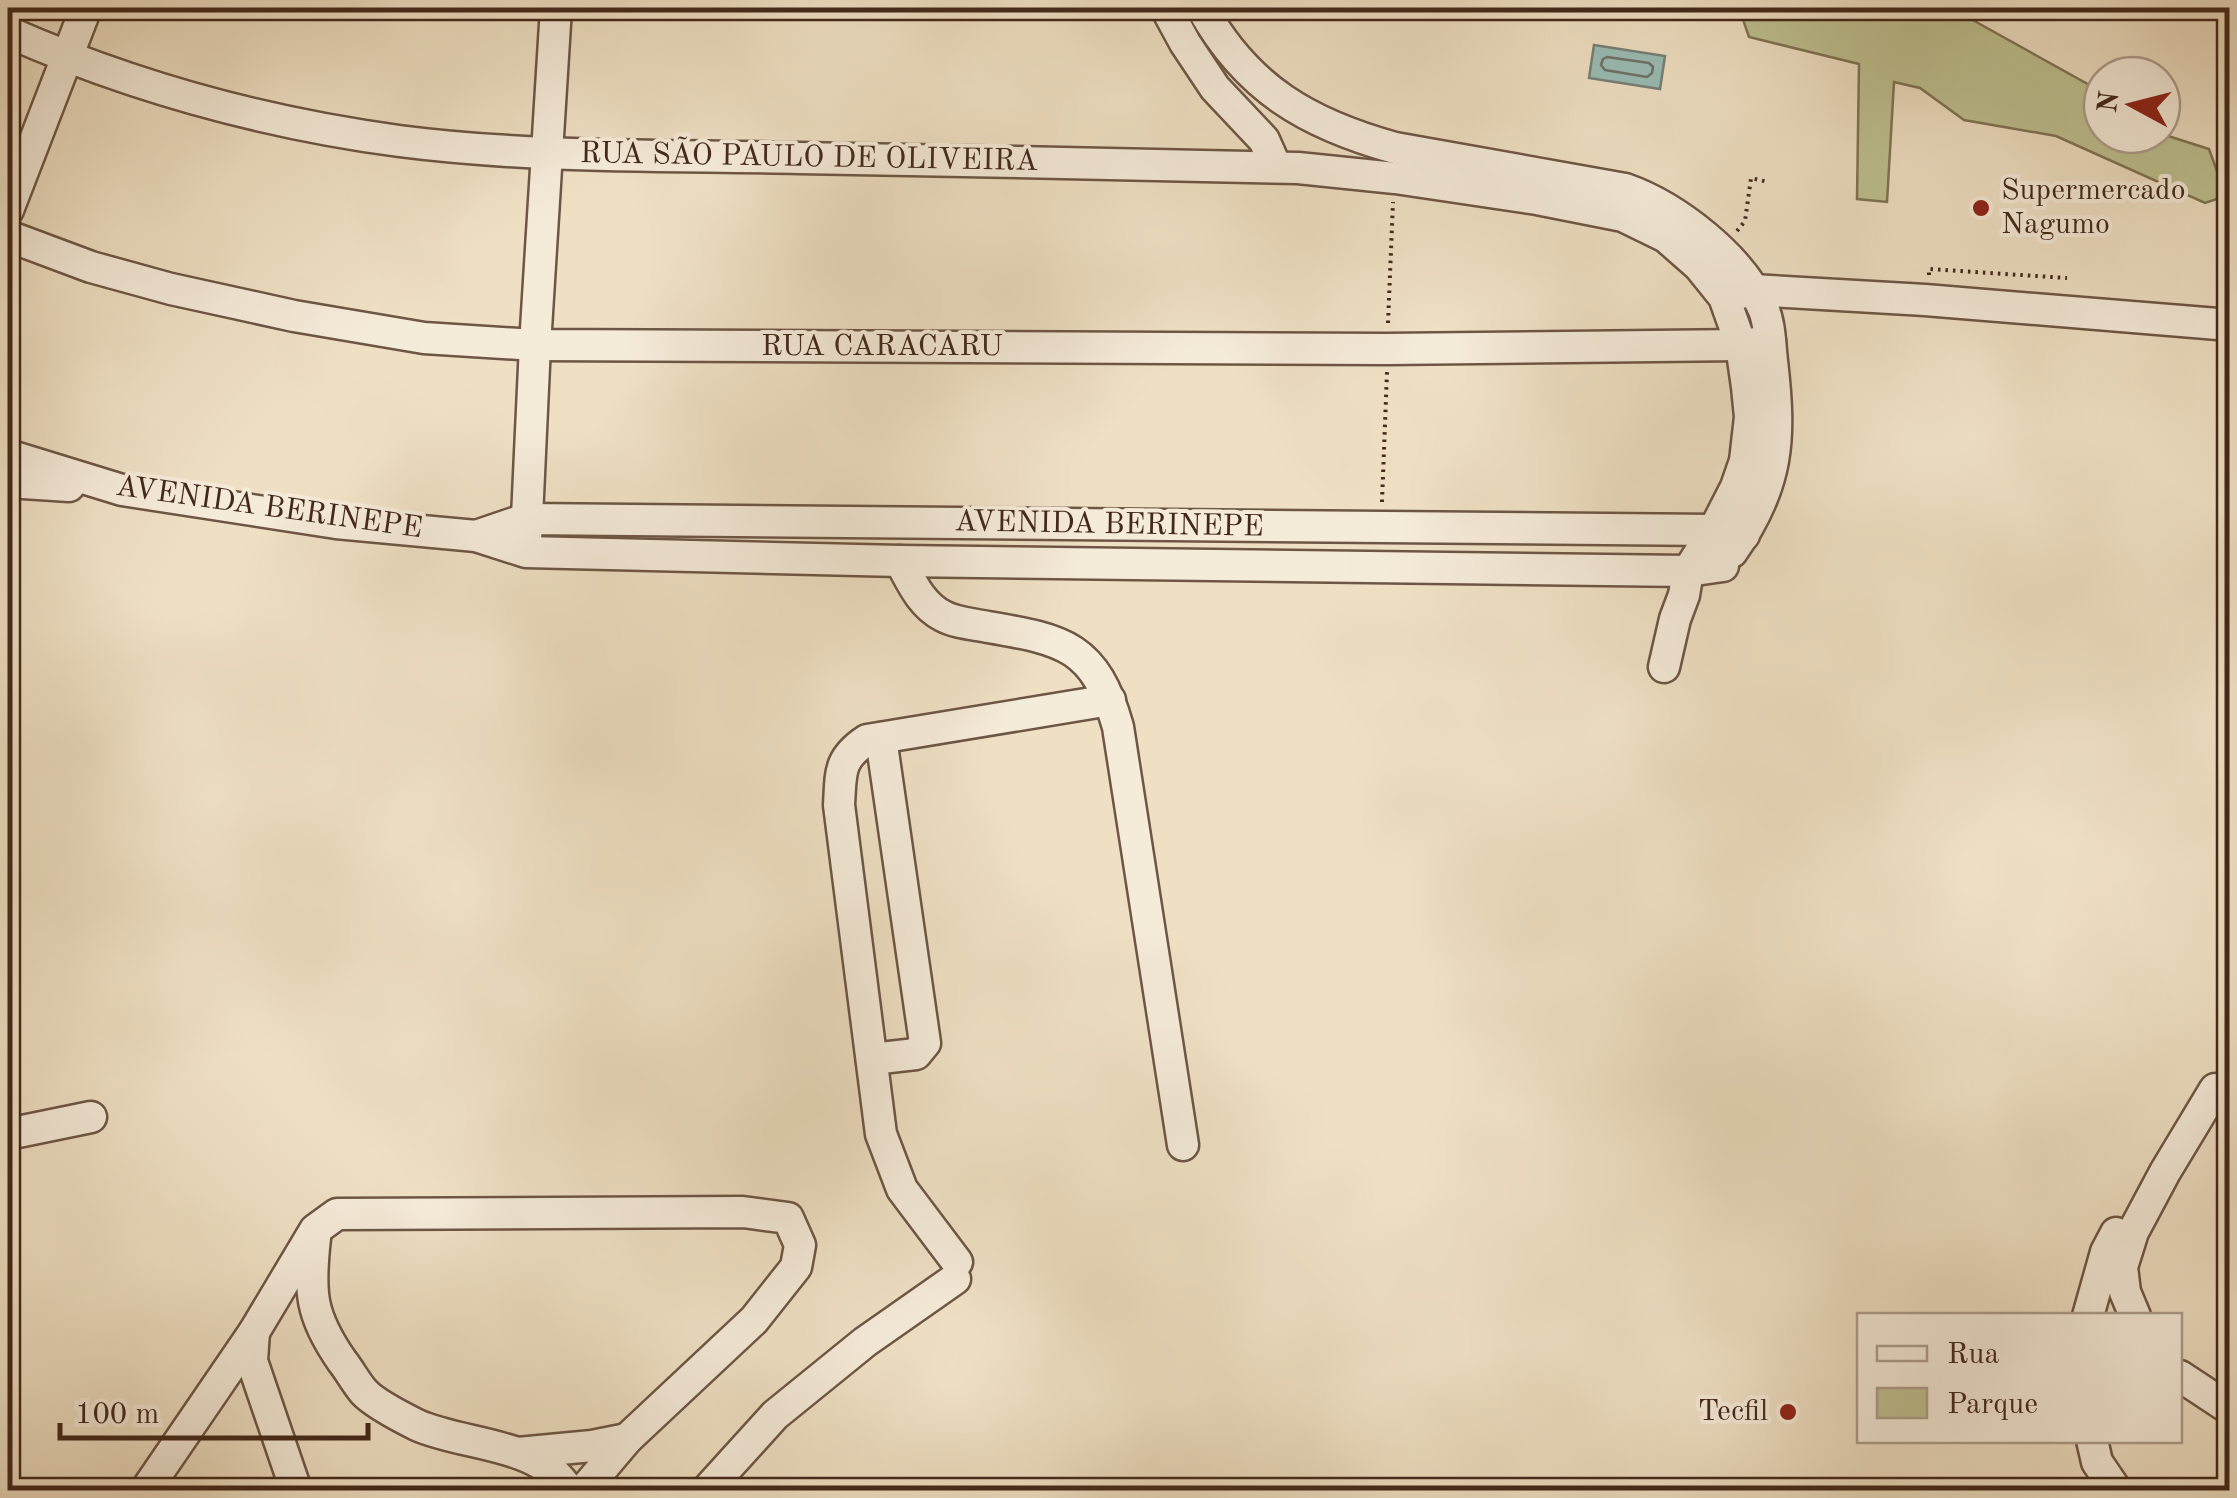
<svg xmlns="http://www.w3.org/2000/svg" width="2237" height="1498" font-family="'Old Standard TT',serif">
  <rect width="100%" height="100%" fill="#efe0c4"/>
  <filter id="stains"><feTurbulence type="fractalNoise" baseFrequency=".002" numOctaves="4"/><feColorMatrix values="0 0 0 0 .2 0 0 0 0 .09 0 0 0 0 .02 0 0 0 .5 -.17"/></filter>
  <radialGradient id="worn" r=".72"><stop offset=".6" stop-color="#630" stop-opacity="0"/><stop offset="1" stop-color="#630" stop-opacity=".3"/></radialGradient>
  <!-- green -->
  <polygon fill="#bec191" stroke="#807456" stroke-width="2.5" points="1739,8 1951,8 2102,92 2102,135 2162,134 2209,149 2226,196 2205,203 2056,136 1964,120 1920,88 1894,82 1887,202 1857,199 1859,64 1749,37"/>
  <!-- water -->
  <polygon fill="#9abdb7" stroke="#778179" stroke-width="2.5" points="1594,45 1665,56 1660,89 1589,78"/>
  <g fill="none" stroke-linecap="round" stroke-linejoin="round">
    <!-- shore -->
    <polygon stroke="#6e7269" stroke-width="2.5" points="1607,57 1649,63 1653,67 1652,73 1647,77 1605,70 1601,65 1603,59"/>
    <!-- minor casing -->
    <g stroke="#6e5645" stroke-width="35">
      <g id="minor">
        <polyline points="1166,8 1185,43 1215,88 1264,140 1276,167"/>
        <path d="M1202 8C1247 89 1308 124 1395 148L1625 189C1676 207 1741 257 1763 308 1770 323 1770 344 1772 361 1781 439 1779 485 1732 552"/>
        <path d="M8 32C131 86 265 123 399 141 530 158 668 155 799 158 965 161 1132 164 1298 168L1395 178 1537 199 1623 216 1666 237 1699 266 1724 297 1741 345 1747 387 1750 417 1745 461 1736 487 1714 530 1688 571 1684 595 1675 619 1664 667"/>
        <polyline points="8,210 86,8"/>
        <polyline points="8,236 91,267 171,289 294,316 424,338 535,345 1387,349 1741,345 1770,341"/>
        <polyline points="1737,294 1752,290 1925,300 2230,325"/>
        <polyline points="8,455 122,490 336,523 476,536 526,552 900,561 1688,571 1723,566"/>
        <polyline points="8,482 69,486"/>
        <polyline points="476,536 526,519 1714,530 1744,535"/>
        <polyline points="526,539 535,345 556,8"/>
        <path d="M900 561C911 581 921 605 943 616 956 623 973 624 988 627 1065 640 1095 646 1118 727L1183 1145"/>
        <polyline points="872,1059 916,1054 925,1043 881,738"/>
        <polyline points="8,1134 91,1117"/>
        <path d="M315 1238C309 1292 310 1315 342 1361 350 1371 356 1383 364 1392 374 1403 403 1418 417 1425 463 1446 540 1442 568 1490"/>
        <path d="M957 1262 902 1189 881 1134 839 805C841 773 838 759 867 740L1110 700"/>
        <polyline points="2088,1316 2106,1252 2116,1233"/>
        <polyline points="2135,1316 2125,1292 2122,1267 2133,1232 2165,1172 2215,1089"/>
        <polyline points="254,1332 252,1361 296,1490"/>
        <polyline points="2180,1376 2230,1409"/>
        <polyline points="2092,1440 2097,1462 2116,1490"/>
        <polyline points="518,1453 592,1446 627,1439"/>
        <polyline points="146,1490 254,1332 315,1230 337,1214 743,1212 788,1218 800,1245 796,1267 754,1320 627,1439 584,1490"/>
        <polyline points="707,1490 775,1415 865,1342 955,1279"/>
      </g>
    </g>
    <!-- path -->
    <g stroke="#43281b" stroke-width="4" stroke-dasharray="2.5 5" stroke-linecap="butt">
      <polyline points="1737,231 1745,221 1751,178 1768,182"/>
      <polyline points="1929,275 1929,269 2067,278"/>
      <polyline points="1388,323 1393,202"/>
      <polyline points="1382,502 1387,372"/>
    </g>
    <!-- minor -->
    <use href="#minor" stroke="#f5ebd9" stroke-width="30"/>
  </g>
  <!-- markers -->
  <g fill="#8f2418" stroke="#f5ebd9" stroke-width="4">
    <circle cx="1981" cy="208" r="10"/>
    <circle cx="1788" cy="1412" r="10"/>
  </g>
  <g text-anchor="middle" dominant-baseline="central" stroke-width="8" stroke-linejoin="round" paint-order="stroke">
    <!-- street labels -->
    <g font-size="30" fill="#43281b" stroke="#f5ebd9">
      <text transform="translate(809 158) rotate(1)">RUA SÃO PAULO DE OLIVEIRA</text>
      <text x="882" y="347">RUA CARACARU</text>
      <text transform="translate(269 508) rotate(8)">AVENIDA BERINEPE</text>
      <text transform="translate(1109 525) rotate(1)">AVENIDA BERINEPE</text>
    </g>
    <!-- poi labels -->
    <g font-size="30" fill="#43281b" stroke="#f5ebd9" text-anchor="start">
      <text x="2001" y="191">Supermercado<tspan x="2001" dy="34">Nagumo</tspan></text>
      <text x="1768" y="1412" text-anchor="end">Tecfil</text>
    </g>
  </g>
  <!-- margin -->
  <rect width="2237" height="1498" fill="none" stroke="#efe0c4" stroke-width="40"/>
  <rect x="10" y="10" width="2217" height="1478" fill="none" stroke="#43281b" stroke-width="5"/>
  <rect x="20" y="20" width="2197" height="1458" fill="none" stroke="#43281b" stroke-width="2.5"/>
  <!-- legend -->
  <rect x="1857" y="1313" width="325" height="130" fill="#f5ebd9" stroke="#ae9d8d" stroke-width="2.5"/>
  <rect x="1877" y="1346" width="50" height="15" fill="#f5ebd9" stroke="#ae9d8d" stroke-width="2.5"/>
  <text x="1947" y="1363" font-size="30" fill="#43281b">Rua</text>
  <rect x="1877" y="1388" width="50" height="30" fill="#bec191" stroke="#ae9d8d" stroke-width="2.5"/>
  <text x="1947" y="1413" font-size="30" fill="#43281b">Parque</text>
  <!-- north arrow -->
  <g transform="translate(2132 105) rotate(277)"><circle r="48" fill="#f5ebd9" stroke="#ae9d8d" stroke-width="2.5"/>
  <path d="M0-8L18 38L0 25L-18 38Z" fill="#8f2418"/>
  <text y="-15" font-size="28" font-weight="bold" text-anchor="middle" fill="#43281b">N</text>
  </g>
  <!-- scale -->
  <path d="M60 1423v15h308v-15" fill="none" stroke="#43281b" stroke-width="5"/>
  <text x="75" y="1423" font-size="30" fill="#43281b" stroke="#f5ebd9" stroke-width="8" paint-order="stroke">100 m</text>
  <rect width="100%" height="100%" filter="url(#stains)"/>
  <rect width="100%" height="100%" fill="url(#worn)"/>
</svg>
